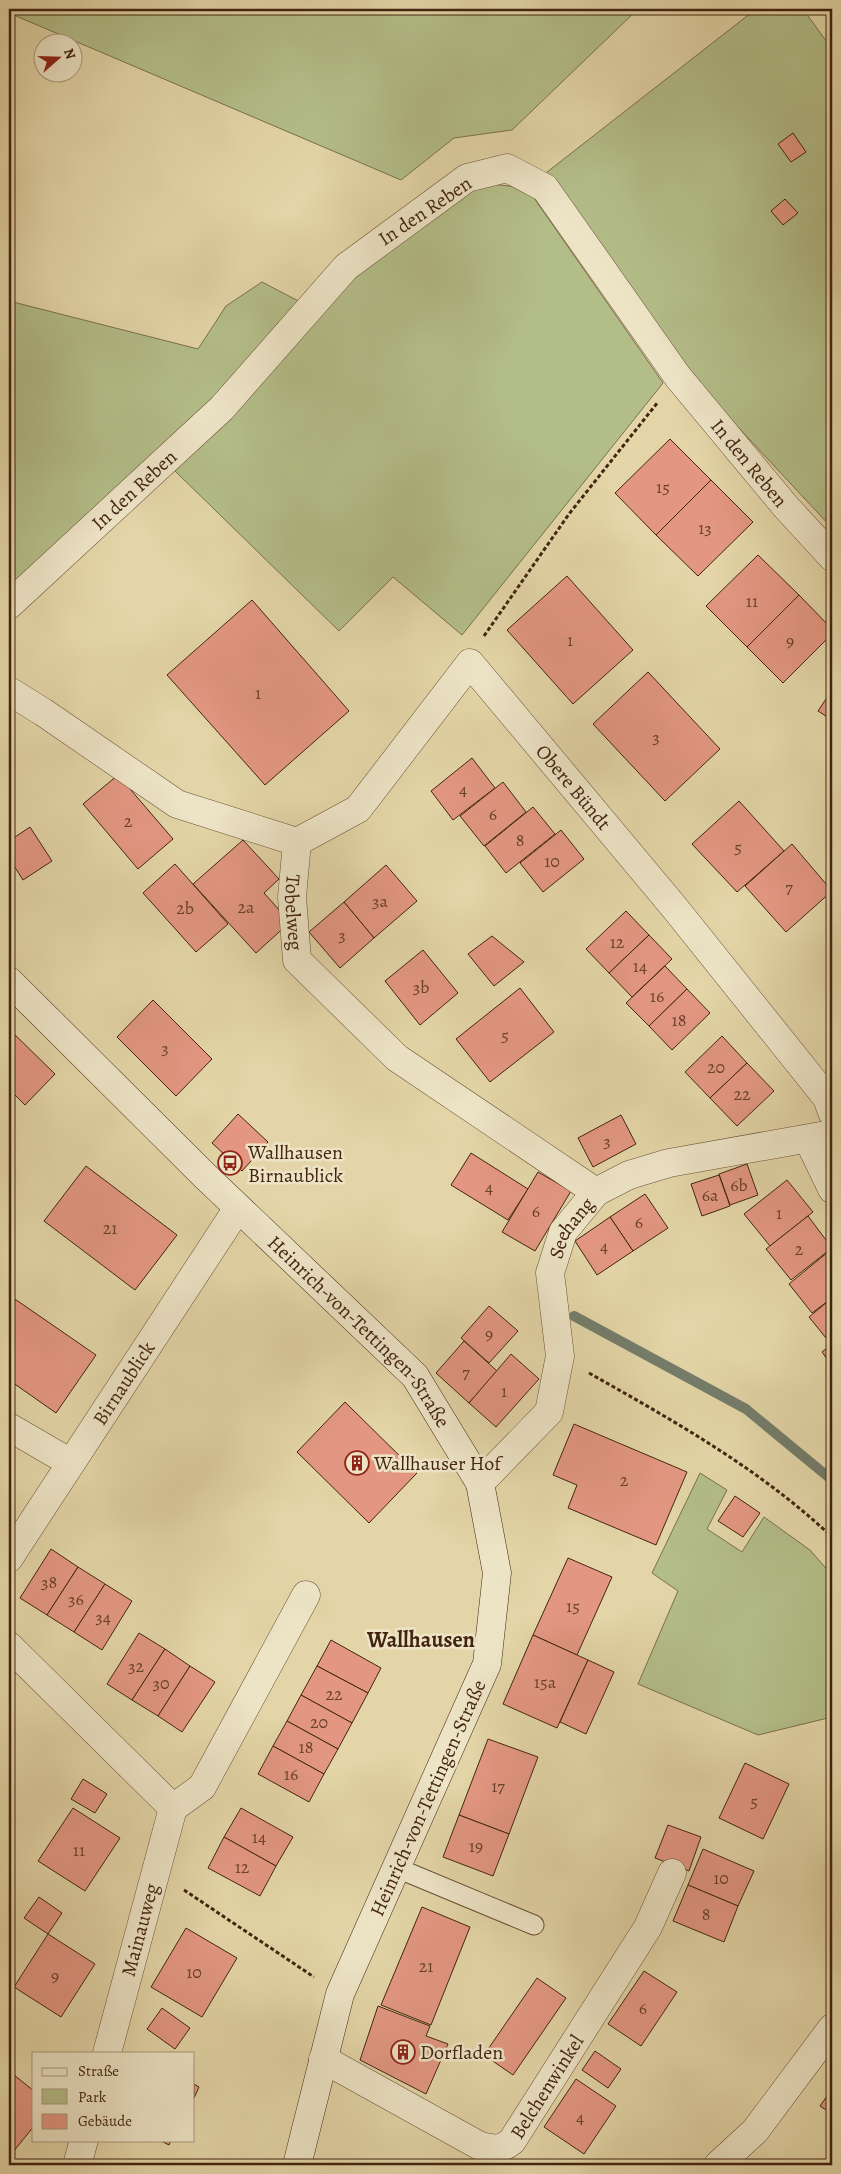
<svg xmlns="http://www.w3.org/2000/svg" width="841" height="2174" font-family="Alegreya,serif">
  <rect width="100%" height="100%" fill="#e3d5a7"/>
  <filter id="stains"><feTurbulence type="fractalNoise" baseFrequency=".004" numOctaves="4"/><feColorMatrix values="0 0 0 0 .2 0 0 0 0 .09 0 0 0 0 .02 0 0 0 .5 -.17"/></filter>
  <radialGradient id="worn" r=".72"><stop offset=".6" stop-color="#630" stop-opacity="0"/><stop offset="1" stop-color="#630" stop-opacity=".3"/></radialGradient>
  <!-- green -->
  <g fill="#b3bd88" stroke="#7a704c">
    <polygon points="9,9 638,9 512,130 454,138 401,180 9,13"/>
    <polygon points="756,9 803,9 832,49 832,528 681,366 542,176"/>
    <polygon points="491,184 527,188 663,383 462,635 393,577 339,631 174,470 366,265 468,192"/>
    <polygon points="262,282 310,307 9,605 9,301 198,349 226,306"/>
    <polygon points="700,1473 727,1490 707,1529 742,1552 764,1517 810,1550 832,1575 832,1717 758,1735 638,1684 678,1591 652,1573"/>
  </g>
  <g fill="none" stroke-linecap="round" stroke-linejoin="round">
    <!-- stream -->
    <polyline stroke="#747d6b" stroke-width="10" points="574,1316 746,1409 832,1480"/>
  </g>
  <!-- building -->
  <g fill="#e39782" stroke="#422410">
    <polygon points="793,133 806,152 791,162 778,144"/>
    <polygon points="785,199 798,213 783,225 771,211"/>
    <polygon points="670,439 711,480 656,535 615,493"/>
    <polygon points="711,480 753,522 698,576 656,535"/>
    <polygon points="758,555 799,595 747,647 706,606"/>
    <polygon points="567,576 633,650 573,704 507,630"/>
    <polygon points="799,595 832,629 832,634 783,683 747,647"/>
    <polygon points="252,600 349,711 265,785 167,675"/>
    <polygon points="648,672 720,749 665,801 593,724"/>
    <polygon points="832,690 832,720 818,711"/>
    <polygon points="472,758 495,788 453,820 431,791"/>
    <polygon points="118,775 173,839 138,869 83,804"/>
    <polygon points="503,782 526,812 484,846 460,816"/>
    <polygon points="739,801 784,851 737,892 692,844"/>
    <polygon points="533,807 555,834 506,873 485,846"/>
    <polygon points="30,827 52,861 23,880 9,858 9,841"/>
    <polygon points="561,830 584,859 543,892 520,863"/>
    <polygon points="243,840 279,879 264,893 290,922 256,953 193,884"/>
    <polygon points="792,844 832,891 786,932 745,886"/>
    <polygon points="175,864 228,924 196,952 143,893"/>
    <polygon points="386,865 417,901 374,938 344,902"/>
    <polygon points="344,902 374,938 340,968 309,932"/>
    <polygon points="626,911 649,935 609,973 586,949"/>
    <polygon points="649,935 672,959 632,997 609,973"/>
    <polygon points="492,936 524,962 494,986 468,954"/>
    <polygon points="423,950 458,993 420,1025 385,981"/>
    <polygon points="665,966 687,989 649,1026 626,1003"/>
    <polygon points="520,988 554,1032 490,1082 456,1039"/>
    <polygon points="687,989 710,1013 672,1050 649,1026"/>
    <polygon points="153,1000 212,1059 176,1096 117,1037"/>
    <polygon points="9,1029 55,1074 25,1105 9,1089"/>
    <polygon points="722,1036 747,1063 710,1098 685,1072"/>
    <polygon points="747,1063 774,1091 737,1126 710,1098"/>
    <polygon points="238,1114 268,1142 242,1171 212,1143"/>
    <polygon points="621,1115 636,1144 593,1167 578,1138"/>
    <polygon points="471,1153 528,1189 508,1220 451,1185"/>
    <polygon points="747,1164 758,1195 730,1205 719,1174"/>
    <polygon points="86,1166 177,1235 135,1290 44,1221"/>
    <polygon points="538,1172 571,1191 535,1251 502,1232"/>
    <polygon points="719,1175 730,1206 702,1216 691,1184"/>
    <polygon points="787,1180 813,1212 770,1246 744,1214"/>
    <polygon points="645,1194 668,1228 633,1251 610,1217"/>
    <polygon points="808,1216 832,1248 791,1280 766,1249"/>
    <polygon points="610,1217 633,1251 597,1275 575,1241"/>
    <polygon points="828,1252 832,1257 832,1298 812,1313 789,1284"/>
    <polygon points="9,1295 96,1355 56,1413 9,1380"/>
    <polygon points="832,1298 832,1342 830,1343 809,1317"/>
    <polygon points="489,1306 518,1331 489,1363 461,1338"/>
    <polygon points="464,1341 497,1371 469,1403 436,1373"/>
    <polygon points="832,1344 832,1366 822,1352"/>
    <polygon points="511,1354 539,1379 496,1427 469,1403"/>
    <polygon points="345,1402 417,1473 369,1523 297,1452"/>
    <polygon points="574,1424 687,1472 656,1545 568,1508 577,1485 553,1475"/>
    <polygon points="735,1496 760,1513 743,1537 718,1521"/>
    <polygon points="51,1549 78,1567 47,1615 20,1598"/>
    <polygon points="568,1558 612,1577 577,1655 533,1635"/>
    <polygon points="78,1567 105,1584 74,1632 47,1615"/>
    <polygon points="105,1584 132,1601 102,1650 74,1632"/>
    <polygon points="139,1633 165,1649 132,1700 107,1684"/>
    <polygon points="533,1635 588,1660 557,1728 503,1704"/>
    <polygon points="331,1640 381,1668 368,1693 317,1666"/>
    <polygon points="165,1649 190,1666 158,1716 132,1700"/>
    <polygon points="588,1660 614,1672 586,1734 560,1722"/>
    <polygon points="190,1666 215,1682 182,1732 158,1716"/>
    <polygon points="317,1666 368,1693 352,1723 301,1695"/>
    <polygon points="301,1695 352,1723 338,1749 287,1721"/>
    <polygon points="287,1721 338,1749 324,1774 273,1746"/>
    <polygon points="488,1739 538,1757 509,1834 459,1815"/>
    <polygon points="273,1746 324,1774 309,1802 258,1774"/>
    <polygon points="745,1763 789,1784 763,1839 719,1818"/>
    <polygon points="83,1779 107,1794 95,1813 71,1799"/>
    <polygon points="73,1808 120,1838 85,1891 38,1861"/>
    <polygon points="241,1808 293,1837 276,1866 224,1837"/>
    <polygon points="459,1815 509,1834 493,1876 443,1857"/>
    <polygon points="668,1825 701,1837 689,1871 655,1858"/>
    <polygon points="224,1837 276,1866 260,1896 208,1868"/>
    <polygon points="703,1849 754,1871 738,1906 688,1885"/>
    <polygon points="688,1885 738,1906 724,1942 673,1921"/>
    <polygon points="39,1897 62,1913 48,1934 24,1918"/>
    <polygon points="422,1907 470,1927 431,2025 381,2005"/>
    <polygon points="186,1928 237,1958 202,2017 151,1987"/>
    <polygon points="48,1934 95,1964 61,2017 14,1987"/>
    <polygon points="644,1971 677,1992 641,2046 608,2024"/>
    <polygon points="537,1978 566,1998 513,2075 484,2055"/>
    <polygon points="378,2006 430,2026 426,2036 448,2044 426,2094 360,2060"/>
    <polygon points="162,2008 190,2028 175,2049 147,2029"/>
    <polygon points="595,2051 621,2069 608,2088 582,2070"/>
    <polygon points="9,2071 34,2091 34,2126 9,2157"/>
    <polygon points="576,2079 616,2106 584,2154 544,2127"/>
    <polygon points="194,2084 199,2087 194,2098"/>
    <polygon points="832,2089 832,2114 820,2106"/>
    <polygon points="159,2140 171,2140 169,2145"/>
  </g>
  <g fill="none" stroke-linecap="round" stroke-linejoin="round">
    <!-- service casing -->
    <g stroke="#6a5036" stroke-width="21">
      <polyline id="service" points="397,1868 534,1925"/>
    </g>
    <!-- minor casing -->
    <g stroke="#6a5036" stroke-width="29">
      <g id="minor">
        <path id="s1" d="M9 605 222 408 346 267 467 178 507 168 545 188 678 377 786 507 832 557"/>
        <path id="s2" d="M9 691 43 712 177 804 297 842 292 897 297 960 397 1058 596 1192"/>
        <path id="s3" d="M297 842 358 809 470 663 674 907 827 1098 832 1112"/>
        <polyline points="808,1139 832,1189"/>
        <polyline points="9,1427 71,1463"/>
        <path id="s4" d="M480 1483 549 1412 560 1356 550 1273 563 1232 596 1192 629 1175 669 1163 832 1134"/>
        <path id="s5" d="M9 1558 238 1208"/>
        <polyline points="9,1646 173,1808 107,2053"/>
        <polyline points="173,1808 202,1787 306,1595"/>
        <path id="s6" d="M323 2059 480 2146C494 2149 500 2151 512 2141L648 1927 672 1873"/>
        <polyline points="77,2165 84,2140"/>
        <polyline points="718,2165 755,2131 832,2028"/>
      </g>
    </g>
    <!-- secondary casing -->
    <g stroke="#422410" stroke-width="29">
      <g id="secondary">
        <path id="s7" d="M9 981 205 1176 415 1376 480 1483 497 1573 487 1664 340 1994 297 2165"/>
      </g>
    </g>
    <!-- path -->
    <g stroke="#422410" stroke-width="3" stroke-dasharray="4 2.5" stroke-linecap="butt">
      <polyline points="484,636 569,514 658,402"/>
      <path d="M589 1373C674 1421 760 1469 832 1537"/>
      <polyline points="184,1890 314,1977"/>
    </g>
    <!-- service -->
    <use href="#service" stroke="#ede4c6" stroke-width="19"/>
    <!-- minor -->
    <use href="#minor" stroke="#ede4c6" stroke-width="28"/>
    <!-- secondary -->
    <use href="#secondary" stroke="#ede4c6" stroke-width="28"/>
  </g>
  <!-- icons -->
  <defs>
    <g id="bus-ring" transform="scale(1.25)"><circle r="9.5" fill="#ede4c6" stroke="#8f2418" stroke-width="1.5"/><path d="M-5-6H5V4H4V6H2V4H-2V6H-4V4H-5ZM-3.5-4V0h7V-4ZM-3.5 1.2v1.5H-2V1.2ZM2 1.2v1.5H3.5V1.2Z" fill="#8f2418"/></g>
    <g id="building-ring" transform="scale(1.25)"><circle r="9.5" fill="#ede4c6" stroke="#8f2418" stroke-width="1.5"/><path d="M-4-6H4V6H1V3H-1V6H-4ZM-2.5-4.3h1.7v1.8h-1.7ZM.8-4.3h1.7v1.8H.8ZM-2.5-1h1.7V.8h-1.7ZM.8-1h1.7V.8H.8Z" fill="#8f2418"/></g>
  </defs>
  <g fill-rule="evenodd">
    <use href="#bus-ring" x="230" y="1163"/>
    <use href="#building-ring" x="357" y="1463"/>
    <use href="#building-ring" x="403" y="2052"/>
  </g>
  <g text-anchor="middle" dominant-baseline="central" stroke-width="5" stroke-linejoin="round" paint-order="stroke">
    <!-- number labels -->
    <g font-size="18" fill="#6a412c">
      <text x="663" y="487">15</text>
      <text x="705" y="528">13</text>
      <text x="752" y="601">11</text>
      <text x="570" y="640">1</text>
      <text x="790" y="641">9</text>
      <text x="258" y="693">1</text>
      <text x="656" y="737">3</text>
      <text x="463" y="789">4</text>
      <text x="493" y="814">6</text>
      <text x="128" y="821">2</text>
      <text x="520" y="840">8</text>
      <text x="738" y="847">5</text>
      <text x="552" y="861">10</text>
      <text x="789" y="887">7</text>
      <text x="380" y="901">3a</text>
      <text x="246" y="907">2a</text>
      <text x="185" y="908">2b</text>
      <text x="342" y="935">3</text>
      <text x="617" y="942">12</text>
      <text x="640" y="966">14</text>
      <text x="421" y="987">3b</text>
      <text x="657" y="996">16</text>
      <text x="679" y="1020">18</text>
      <text x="505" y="1035">5</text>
      <text x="165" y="1048">3</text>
      <text x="716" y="1067">20</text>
      <text x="742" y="1094">22</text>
      <text x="607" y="1141">3</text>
      <text x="739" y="1185">6b</text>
      <text x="489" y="1187">4</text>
      <text x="710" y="1195">6a</text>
      <text x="536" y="1211">6</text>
      <text x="779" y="1213">1</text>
      <text x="639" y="1222">6</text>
      <text x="110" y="1228">21</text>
      <text x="604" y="1246">4</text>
      <text x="799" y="1249">2</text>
      <text x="489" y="1334">9</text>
      <text x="466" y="1372">7</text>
      <text x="504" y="1391">1</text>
      <text x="624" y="1480">2</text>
      <text x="49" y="1582">38</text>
      <text x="76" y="1599">36</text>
      <text x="573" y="1606">15</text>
      <text x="103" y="1617">34</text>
      <text x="136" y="1666">32</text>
      <text x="545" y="1682">15a</text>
      <text x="161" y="1683">30</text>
      <text x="334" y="1694">22</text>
      <text x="319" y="1722">20</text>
      <text x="306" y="1747">18</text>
      <text x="291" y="1774">16</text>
      <text x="498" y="1786">17</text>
      <text x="754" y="1801">5</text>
      <text x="259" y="1837">14</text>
      <text x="476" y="1846">19</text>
      <text x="79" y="1850">11</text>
      <text x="242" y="1867">12</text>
      <text x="721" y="1878">10</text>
      <text x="706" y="1914">8</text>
      <text x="426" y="1966">21</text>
      <text x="194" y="1972">10</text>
      <text x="55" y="1976">9</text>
      <text x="643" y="2008">6</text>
      <text x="580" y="2117">4</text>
    </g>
    <!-- street labels -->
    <g font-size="20" fill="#422410" stroke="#ede4c6">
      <text transform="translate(425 211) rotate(-34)">In den Reben</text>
      <text stroke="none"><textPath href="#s1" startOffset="1055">In den Reben</textPath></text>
      <text stroke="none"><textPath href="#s1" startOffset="170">In den Reben</textPath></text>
      <text stroke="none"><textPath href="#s3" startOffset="415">Obere Bündt</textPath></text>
      <text stroke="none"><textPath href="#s2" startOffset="399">Tobelweg</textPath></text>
      <text stroke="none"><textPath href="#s4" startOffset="290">Seehang</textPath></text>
      <text stroke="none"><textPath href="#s7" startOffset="496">Heinrich-von-Tettingen-Straße</textPath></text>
      <text stroke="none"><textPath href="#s5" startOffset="209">Birnaublick</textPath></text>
      <text transform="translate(428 1798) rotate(-66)">Heinrich-von-Tettingen-Straße</text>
      <text transform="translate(140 1930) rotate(-75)">Mainauweg</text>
      <text stroke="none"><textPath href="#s6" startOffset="278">Belchenwinkel</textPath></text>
    </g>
    <!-- poi labels -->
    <g font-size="20" fill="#422410" stroke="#ede4c6" text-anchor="start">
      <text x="248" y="1152">Wallhausen<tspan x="248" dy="23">Birnaublick</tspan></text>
      <text x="374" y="1463">Wallhauser Hof</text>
      <text x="420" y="2052">Dorfladen</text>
    </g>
    <!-- quarter labels -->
    <g font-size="22" font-weight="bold" fill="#422410" stroke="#ede4c6">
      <text x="421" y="1640">Wallhausen</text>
    </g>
  </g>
  <!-- margin -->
  <rect width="841" height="2174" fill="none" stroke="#e3d5a7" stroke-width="30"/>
  <rect x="10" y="10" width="821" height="2154" fill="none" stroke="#422410" stroke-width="2.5"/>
  <rect x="15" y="15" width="811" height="2144" fill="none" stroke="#422410"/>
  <!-- legend -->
  <rect x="32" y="2052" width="162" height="90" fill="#ede4c6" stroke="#a9977d"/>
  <rect x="42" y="2068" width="25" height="8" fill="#ede4c6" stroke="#a9977d"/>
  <text x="78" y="2076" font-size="15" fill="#422410">Straße</text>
  <rect x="42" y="2089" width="25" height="15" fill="#b3bd88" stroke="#a9977d"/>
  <text x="78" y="2102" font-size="15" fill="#422410">Park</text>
  <rect x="42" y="2114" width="25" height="15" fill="#e39782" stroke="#a9977d"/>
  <text x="78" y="2126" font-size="15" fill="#422410">Gebäude</text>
  <!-- north arrow -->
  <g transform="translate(58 58) rotate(70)"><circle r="24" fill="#ede4c6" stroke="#a9977d"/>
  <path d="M0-4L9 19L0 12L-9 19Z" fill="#8f2418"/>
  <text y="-8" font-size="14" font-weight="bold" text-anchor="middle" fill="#422410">N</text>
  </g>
  <rect width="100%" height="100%" filter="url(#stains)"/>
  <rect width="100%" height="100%" fill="url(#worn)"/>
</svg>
